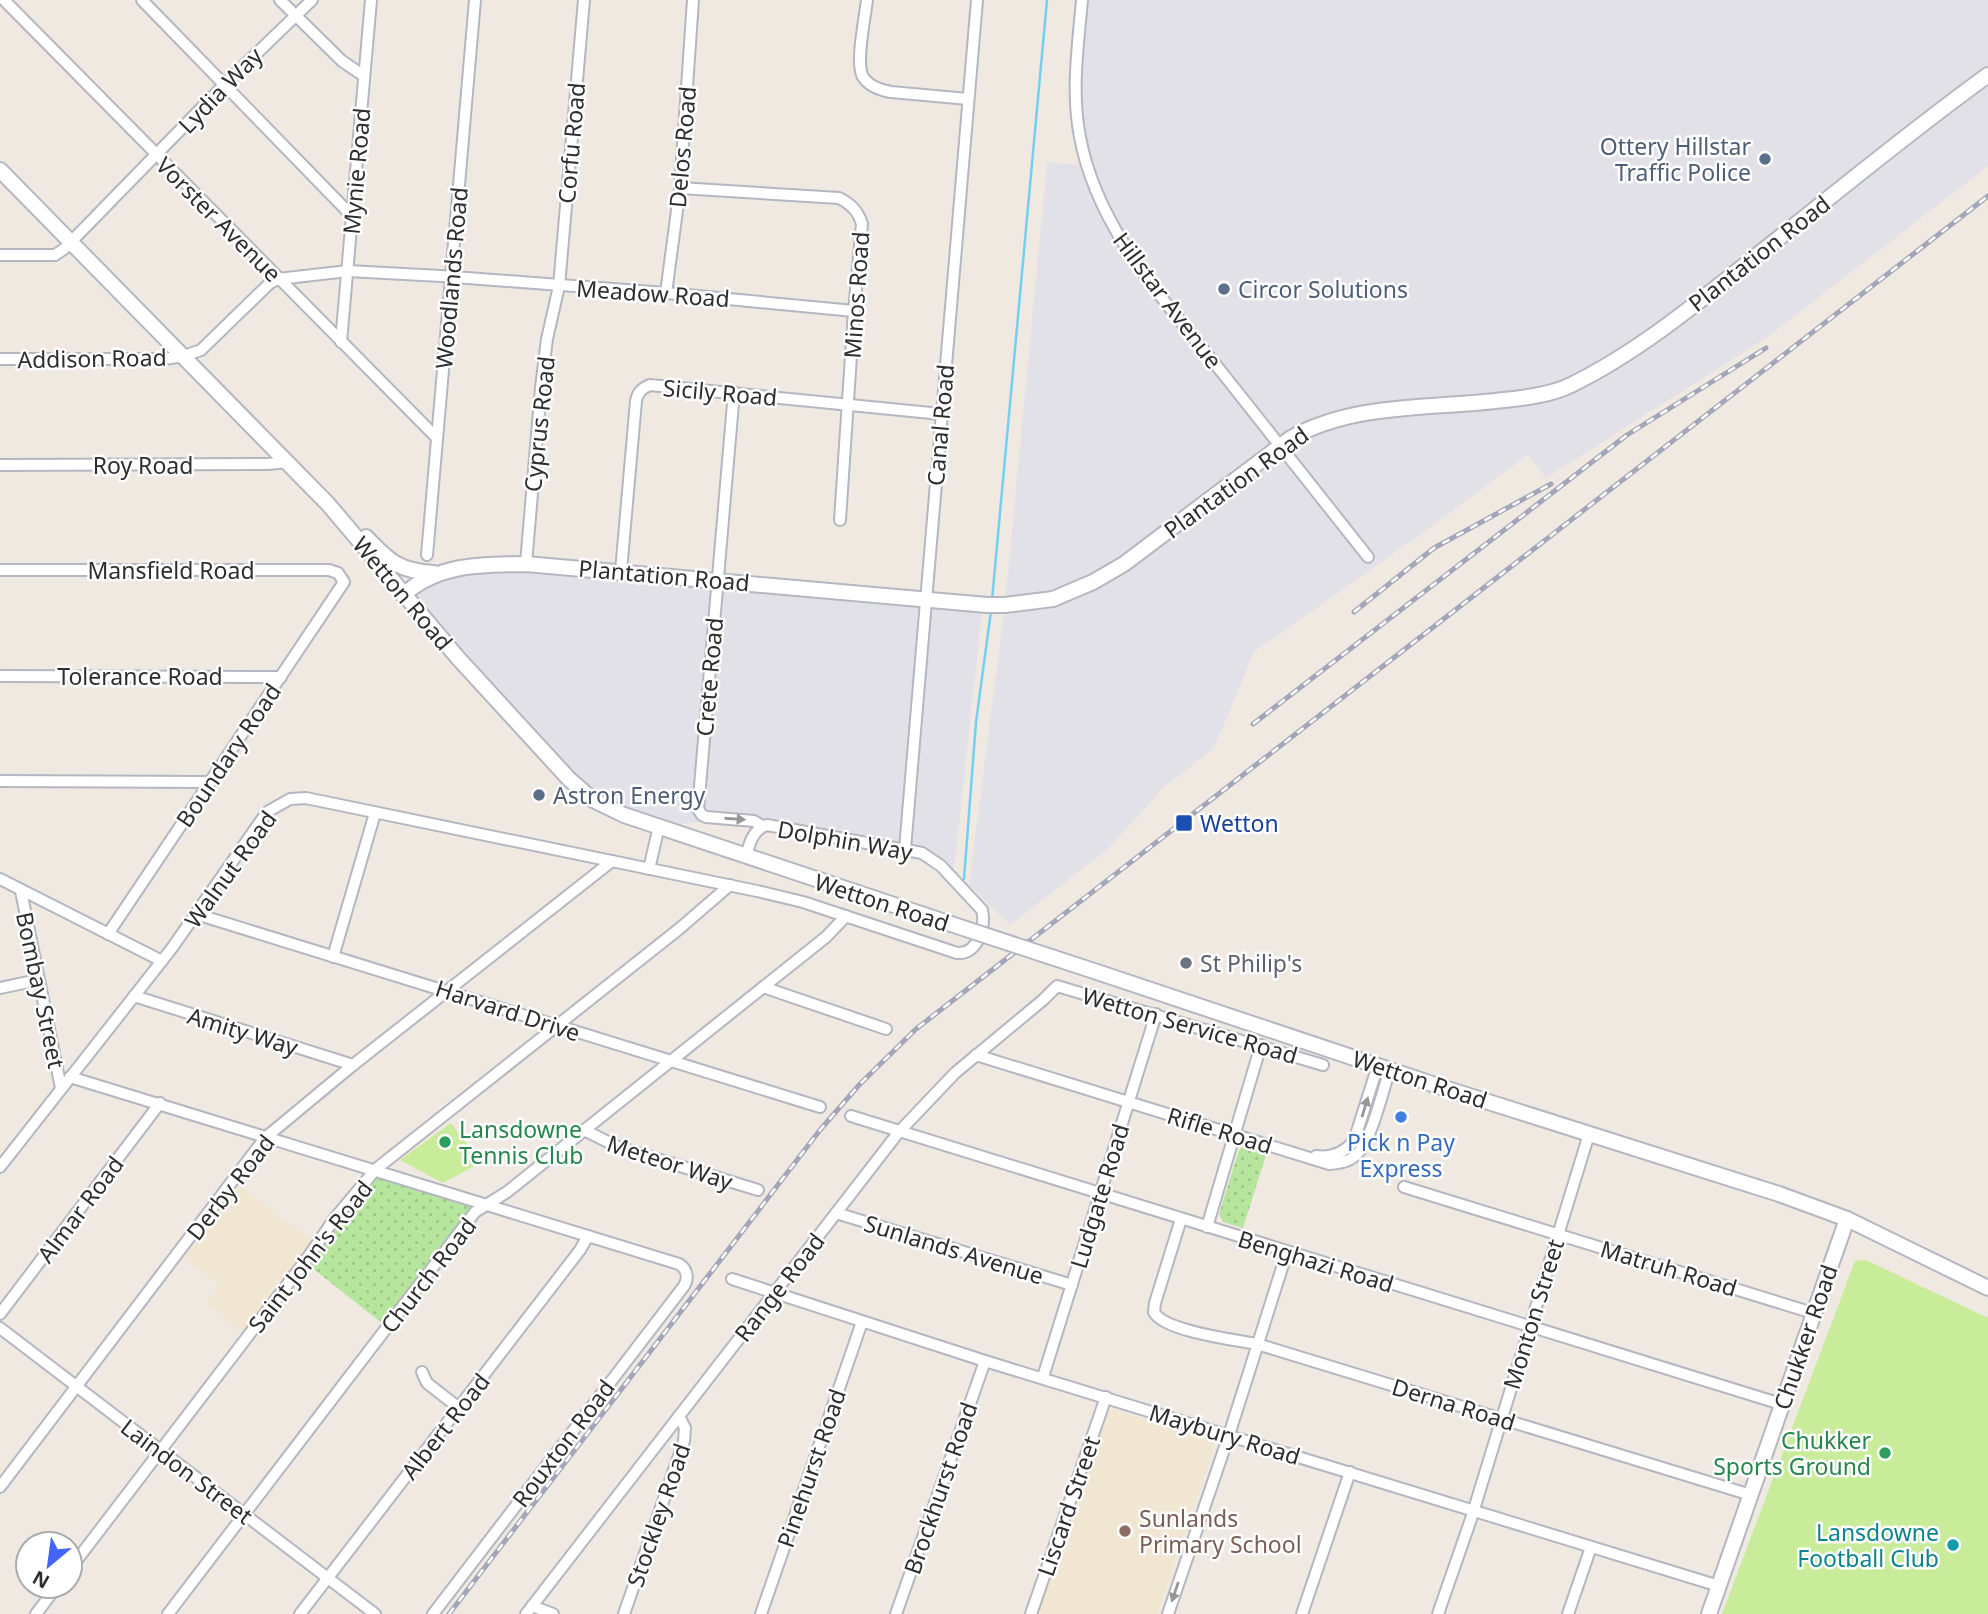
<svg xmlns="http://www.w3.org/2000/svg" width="1988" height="1614" font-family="'Noto Sans',sans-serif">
  <defs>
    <pattern id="park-dots" width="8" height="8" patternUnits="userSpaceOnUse" patternTransform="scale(1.75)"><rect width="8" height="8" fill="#b6e59e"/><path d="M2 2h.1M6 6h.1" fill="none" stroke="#9dc588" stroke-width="1.8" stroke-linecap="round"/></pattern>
  </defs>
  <rect width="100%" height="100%" fill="#efe9e1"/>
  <!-- industrial -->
  <g fill="#e3e1e8">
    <polygon points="1080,0 1988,0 1988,166 1766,338 1546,478 1528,455 1421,534 1254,652 1214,748 1163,788 1108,849 1010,925 969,885 1005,605 1047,162 1086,166 1079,139"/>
    <polygon points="488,565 983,604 953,880 933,860 795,828 713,821 659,826 593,800 403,595 419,581"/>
  </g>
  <!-- education -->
  <g fill="#f0e6d1">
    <polygon points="239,1185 312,1241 243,1331 206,1304 220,1285 184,1258"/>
    <polygon points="1114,1410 1210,1439 1214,1447 1157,1614 1036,1614 1105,1414"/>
  </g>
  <!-- park -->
  <g fill="url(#park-dots)">
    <polygon points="1245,1145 1267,1152 1243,1228 1223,1222 1219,1214 1239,1150"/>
    <polygon points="373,1168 485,1205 387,1327 302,1260"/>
  </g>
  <!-- pitch -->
  <g fill="#c9ec9a">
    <polygon points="451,1123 481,1162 443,1183 400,1160"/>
    <polygon points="1866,1260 1988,1318 1988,1614 1722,1614 1855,1261"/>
  </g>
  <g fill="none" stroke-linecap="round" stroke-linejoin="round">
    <!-- stream -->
    <g stroke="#75cff0" stroke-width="2.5">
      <polyline points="992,600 1047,0"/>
      <polyline points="964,879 976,722 991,611"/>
    </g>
    <!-- street casing -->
    <g stroke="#b4b7c1" stroke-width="14">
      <g id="street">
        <polyline points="4,0 436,437"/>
        <polyline points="142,0 351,215"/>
        <polyline points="280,0 342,61 364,76"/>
        <path d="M867 0C865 18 856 59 862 75 867 85 880 90 891 92L968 99"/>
        <path d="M1082 0C1078 46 1071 92 1080 137 1097 230 1167 303 1224 375 1272 436 1320 497 1368 557"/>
        <path d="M680 188 839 198C851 204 858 211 862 224L854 311 840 520"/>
        <polyline points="0,255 55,255 64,249 224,85 312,0"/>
        <polyline points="666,293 680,188 693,0"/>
        <polyline points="341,342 371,0"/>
        <polyline points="0,359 164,359 184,356 201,350 270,283 278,279 348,271 441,276 666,293 854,311"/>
        <polyline points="734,392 698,809 702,815 706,817 754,821 762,826"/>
        <polyline points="0,465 268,464 287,462"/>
        <polyline points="427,555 475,0"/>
        <polyline points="526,564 541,387 547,339 559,286 584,0"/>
        <polyline points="0,570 329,570 338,573 344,582 108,934"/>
        <path d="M621 571 636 401C638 392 641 389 650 385L941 414"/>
        <polyline points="0,676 281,677"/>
        <polyline points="0,781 210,782"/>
        <polyline points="905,849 977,0"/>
        <polyline points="649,869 659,826"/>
        <polyline points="0,879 162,961"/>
        <polyline points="21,891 61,1088"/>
        <polyline points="196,914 820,1107"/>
        <polyline points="333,957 375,813"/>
        <polyline points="763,987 886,1029"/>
        <polyline points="0,988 38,980"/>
        <polyline points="134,996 353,1065"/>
        <path d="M976 1055 1329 1164C1340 1163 1351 1162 1359 1152 1372 1137 1383 1090 1390 1069"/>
        <path d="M70 1077 679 1264C687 1269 689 1278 684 1286L433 1614"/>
        <polyline points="851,1116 1781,1404"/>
        <polyline points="584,1130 618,1147 758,1190"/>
        <path d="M1316 1156C1331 1158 1344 1153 1354 1141L1378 1065"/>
        <path d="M0 1167 172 948 267 812 290 799 306 798 757 891 803 902 957 953C978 955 986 926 982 910L941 866 922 853 767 825C753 829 749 844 746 857"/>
        <polyline points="1404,1187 1813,1313"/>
        <polyline points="836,1213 1072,1285"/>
        <path d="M1181 1219 1155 1303 1154 1312C1163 1331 1236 1340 1257 1344L1751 1495"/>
        <polyline points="1207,1227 1261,1045"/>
        <polyline points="732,1279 985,1361 1719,1586"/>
        <polyline points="0,1314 160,1103"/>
        <polyline points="0,1328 375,1614"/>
        <polyline points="422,1372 427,1383 459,1408"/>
        <polyline points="1043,1377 1156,1014"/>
        <polyline points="0,1487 265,1138 353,1065 612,861"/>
        <polyline points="70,1569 306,1260 335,1218 376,1169 679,929 730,885"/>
        <polyline points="532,1606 553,1614"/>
        <polyline points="36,1614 57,1586"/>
        <polyline points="168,1614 475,1212 507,1192 826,937 846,916"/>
        <polyline points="300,1614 580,1250 588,1236"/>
        <polyline points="526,1614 898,1133 955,1073 1043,1000 1057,986 1323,1065"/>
        <polyline points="624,1614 684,1441 685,1428 679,1416"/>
        <polyline points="761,1614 862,1322"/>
        <polyline points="896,1614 985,1361"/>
        <polyline points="1031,1614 1106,1397"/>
        <polyline points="1168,1614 1229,1435 1287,1252"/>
        <polyline points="1302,1614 1350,1472"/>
        <polyline points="1438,1614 1471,1519 1589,1134"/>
        <polyline points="1568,1614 1591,1547"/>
      </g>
    </g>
    <!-- secondary casing -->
    <g stroke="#b4b7c1" stroke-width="18">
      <g id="secondary">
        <polyline points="0,170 328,504 458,658 569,779 593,800 624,815 951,924"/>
        <path d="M366 537C390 562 399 571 434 573"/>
        <path d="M403 595C439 563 481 565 526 564L987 605H1005L1053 599 1093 582 1124 564 1291 438C1356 402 1433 409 1504 400 1525 398 1551 395 1571 385 1634 354 1690 309 1745 265 1826 201 1905 135 1988 75"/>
        <polyline points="1097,972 1441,1087 1779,1194 1847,1219 1988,1288"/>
        <polyline points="1709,1614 1847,1219"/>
      </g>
    </g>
    <!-- street -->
    <use href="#street" stroke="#fff" stroke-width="10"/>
    <!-- secondary -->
    <use href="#secondary" stroke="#fff" stroke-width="14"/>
    <!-- rail casing -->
    <g stroke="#a3a6b8" stroke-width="5">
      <g id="rail">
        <polyline points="1354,612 1434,548 1551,484"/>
        <polyline points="1253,724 1627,435 1766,348"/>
        <polyline points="449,1614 820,1130 860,1084 916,1029 1988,196"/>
      </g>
    </g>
    <!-- rail -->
    <use href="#rail" stroke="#fff" stroke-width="2.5" stroke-dasharray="8" stroke-linecap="butt"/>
    <!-- secondary-bridge casing -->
    <g stroke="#b4b7c1" stroke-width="18" stroke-linecap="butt">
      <polyline id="secondary-bridge" points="951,924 1097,972"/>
    </g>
    <!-- secondary-bridge -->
    <use href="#secondary-bridge" stroke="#fff" stroke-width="14"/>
  </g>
  <!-- one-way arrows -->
  <defs><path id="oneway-solid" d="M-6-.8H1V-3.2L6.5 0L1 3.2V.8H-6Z" transform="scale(1.75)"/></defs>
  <g fill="#969696">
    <use href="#oneway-solid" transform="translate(735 819) rotate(4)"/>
    <use href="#oneway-solid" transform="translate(1365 1107) rotate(-73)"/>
    <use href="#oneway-solid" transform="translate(1175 1592) rotate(109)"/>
  </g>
  <!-- markers -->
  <g fill="#5c6f8a" stroke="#fff" stroke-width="2.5">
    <circle cx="1765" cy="159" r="7"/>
    <circle cx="1224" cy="289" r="7"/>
    <circle cx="539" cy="795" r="7"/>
  </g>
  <rect fill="#1a4fb4" stroke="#fff" stroke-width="2.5" x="1175" y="814" width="18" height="18" rx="3.5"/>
  <circle fill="#6b7280" stroke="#fff" stroke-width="2.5" cx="1186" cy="963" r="7"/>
  <circle fill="#3f7fe0" stroke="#fff" stroke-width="2.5" cx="1401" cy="1117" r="7"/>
  <g fill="#2e9e5b" stroke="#fff" stroke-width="2.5">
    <circle cx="445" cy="1142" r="7"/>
    <circle cx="1885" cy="1453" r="7"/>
  </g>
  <circle fill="#8d6e63" stroke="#fff" stroke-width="2.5" cx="1125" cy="1531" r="7"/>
  <circle fill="#0f9aa8" stroke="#fff" stroke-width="2.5" cx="1953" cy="1545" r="7"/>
  <g text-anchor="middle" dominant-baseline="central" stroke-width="5" stroke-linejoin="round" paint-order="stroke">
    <!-- street labels -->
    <g font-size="23" fill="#2e2e2e" stroke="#fff">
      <text transform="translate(220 90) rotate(-46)">Lydia Way</text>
      <text transform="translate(571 143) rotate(-85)">Corfu Road</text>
      <text transform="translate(682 147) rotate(-85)">Delos Road</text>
      <text transform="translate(356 171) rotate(-85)">Mynie Road</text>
      <text transform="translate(219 219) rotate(45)">Vorster Avenue</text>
      <text transform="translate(1759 253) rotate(-38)">Plantation Road</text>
      <text transform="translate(451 278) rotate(-85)">Woodlands Road</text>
      <text transform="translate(653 293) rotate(4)">Meadow Road</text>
      <text transform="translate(856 295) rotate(-86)">Minos Road</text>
      <text transform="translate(1168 300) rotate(53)">Hillstar Avenue</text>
      <text transform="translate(92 358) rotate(-1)">Addison Road</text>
      <text transform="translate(720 392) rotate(5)">Sicily Road</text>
      <text transform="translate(539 424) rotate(-84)">Cyprus Road</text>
      <text transform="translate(940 425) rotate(-85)">Canal Road</text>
      <text x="143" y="465">Roy Road</text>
      <text transform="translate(1236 482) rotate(-36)">Plantation Road</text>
      <text x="171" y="570">Mansfield Road</text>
      <text transform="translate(664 575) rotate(5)">Plantation Road</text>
      <text transform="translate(403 593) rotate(50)">Wetton Road</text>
      <text x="140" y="676">Tolerance Road</text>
      <text transform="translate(709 677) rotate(-85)">Crete Road</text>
      <text transform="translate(228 755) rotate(-56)">Boundary Road</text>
      <text transform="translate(845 840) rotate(10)">Dolphin Way</text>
      <text transform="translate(230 869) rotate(-54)">Walnut Road</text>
      <text transform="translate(882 902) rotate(18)">Wetton Road</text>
      <text transform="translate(41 990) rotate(78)">Bombay Street</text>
      <text transform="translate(508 1010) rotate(18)">Harvard Drive</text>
      <text transform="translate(1190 1025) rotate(16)">Wetton Service Road</text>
      <text transform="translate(243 1031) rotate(17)">Amity Way</text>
      <text transform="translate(1420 1079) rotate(18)">Wetton Road</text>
      <text transform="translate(1220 1130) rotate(17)">Rifle Road</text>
      <text transform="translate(670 1162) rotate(18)">Meteor Way</text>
      <text transform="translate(230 1187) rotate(-52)">Derby Road</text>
      <text transform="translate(1099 1196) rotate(-73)">Ludgate Road</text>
      <text transform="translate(80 1209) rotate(-53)">Almar Road</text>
      <text transform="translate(954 1249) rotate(17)">Sunlands Avenue</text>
      <text transform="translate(310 1256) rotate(-52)">Saint John's Road</text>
      <text transform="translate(1316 1261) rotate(17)">Benghazi Road</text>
      <text transform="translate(1669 1268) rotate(17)">Matruh Road</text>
      <text transform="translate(428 1275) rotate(-52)">Church Road</text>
      <text transform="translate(779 1287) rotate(-52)">Range Road</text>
      <text transform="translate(1533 1314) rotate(-73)">Monton Street</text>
      <text transform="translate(1805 1337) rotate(-71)">Chukker Road</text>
      <text transform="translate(1454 1404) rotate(17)">Derna Road</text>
      <text transform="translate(445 1426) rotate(-52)">Albert Road</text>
      <text transform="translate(1225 1434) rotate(17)">Maybury Road</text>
      <text transform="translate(563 1443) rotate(-53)">Rouxton Road</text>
      <text transform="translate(811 1468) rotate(-71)">Pinehurst Road</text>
      <text transform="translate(187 1471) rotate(37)">Laindon Street</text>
      <text transform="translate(940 1488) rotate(-71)">Brockhurst Road</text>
      <text transform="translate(1068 1506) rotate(-71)">Liscard Street</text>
      <text transform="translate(658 1515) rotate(-71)">Stockley Road</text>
    </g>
    <!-- service labels -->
    <g font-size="23" fill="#4e5e75" stroke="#fff" text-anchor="start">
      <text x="1751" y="146" text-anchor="end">Ottery Hillstar<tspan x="1751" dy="26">Traffic Police</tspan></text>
      <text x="1238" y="289">Circor Solutions</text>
      <text x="553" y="795">Astron Energy</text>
    </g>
    <!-- transit labels -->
    <g font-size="23" fill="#164399" stroke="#fff" text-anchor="start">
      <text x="1200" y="823">Wetton</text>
    </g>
    <!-- worship labels -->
    <g font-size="23" fill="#5b616d" stroke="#fff" text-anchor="start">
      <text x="1200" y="963">St Philip's</text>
    </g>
    <!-- leisure labels -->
    <g font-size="23" fill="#27864d" stroke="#fff" text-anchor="start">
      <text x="459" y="1129">Lansdowne<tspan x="459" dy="26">Tennis Club</tspan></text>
      <text x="1871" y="1440" text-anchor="end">Chukker<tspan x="1871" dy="26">Sports Ground</tspan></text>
    </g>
    <!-- shop labels -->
    <g font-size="23" fill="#366cbe" stroke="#fff">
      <text x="1401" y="1142">Pick n Pay<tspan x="1401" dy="26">Express</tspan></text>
    </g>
    <!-- education labels -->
    <g font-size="23" fill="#785e54" stroke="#fff" text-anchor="start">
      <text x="1139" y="1518">Sunlands<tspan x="1139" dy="26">Primary School</tspan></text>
    </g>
    <!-- culture labels -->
    <g font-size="23" fill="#0d838f" stroke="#fff" text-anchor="end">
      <text x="1939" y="1532">Lansdowne<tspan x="1939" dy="26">Football Club</tspan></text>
    </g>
  </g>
  <!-- north arrow -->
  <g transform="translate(49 1565) rotate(209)"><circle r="33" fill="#ffffff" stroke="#ababab" stroke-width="2"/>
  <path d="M0-5L12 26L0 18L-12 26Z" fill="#4264fb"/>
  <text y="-10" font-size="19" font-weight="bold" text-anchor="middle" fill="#2e2e2e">N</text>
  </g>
</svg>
